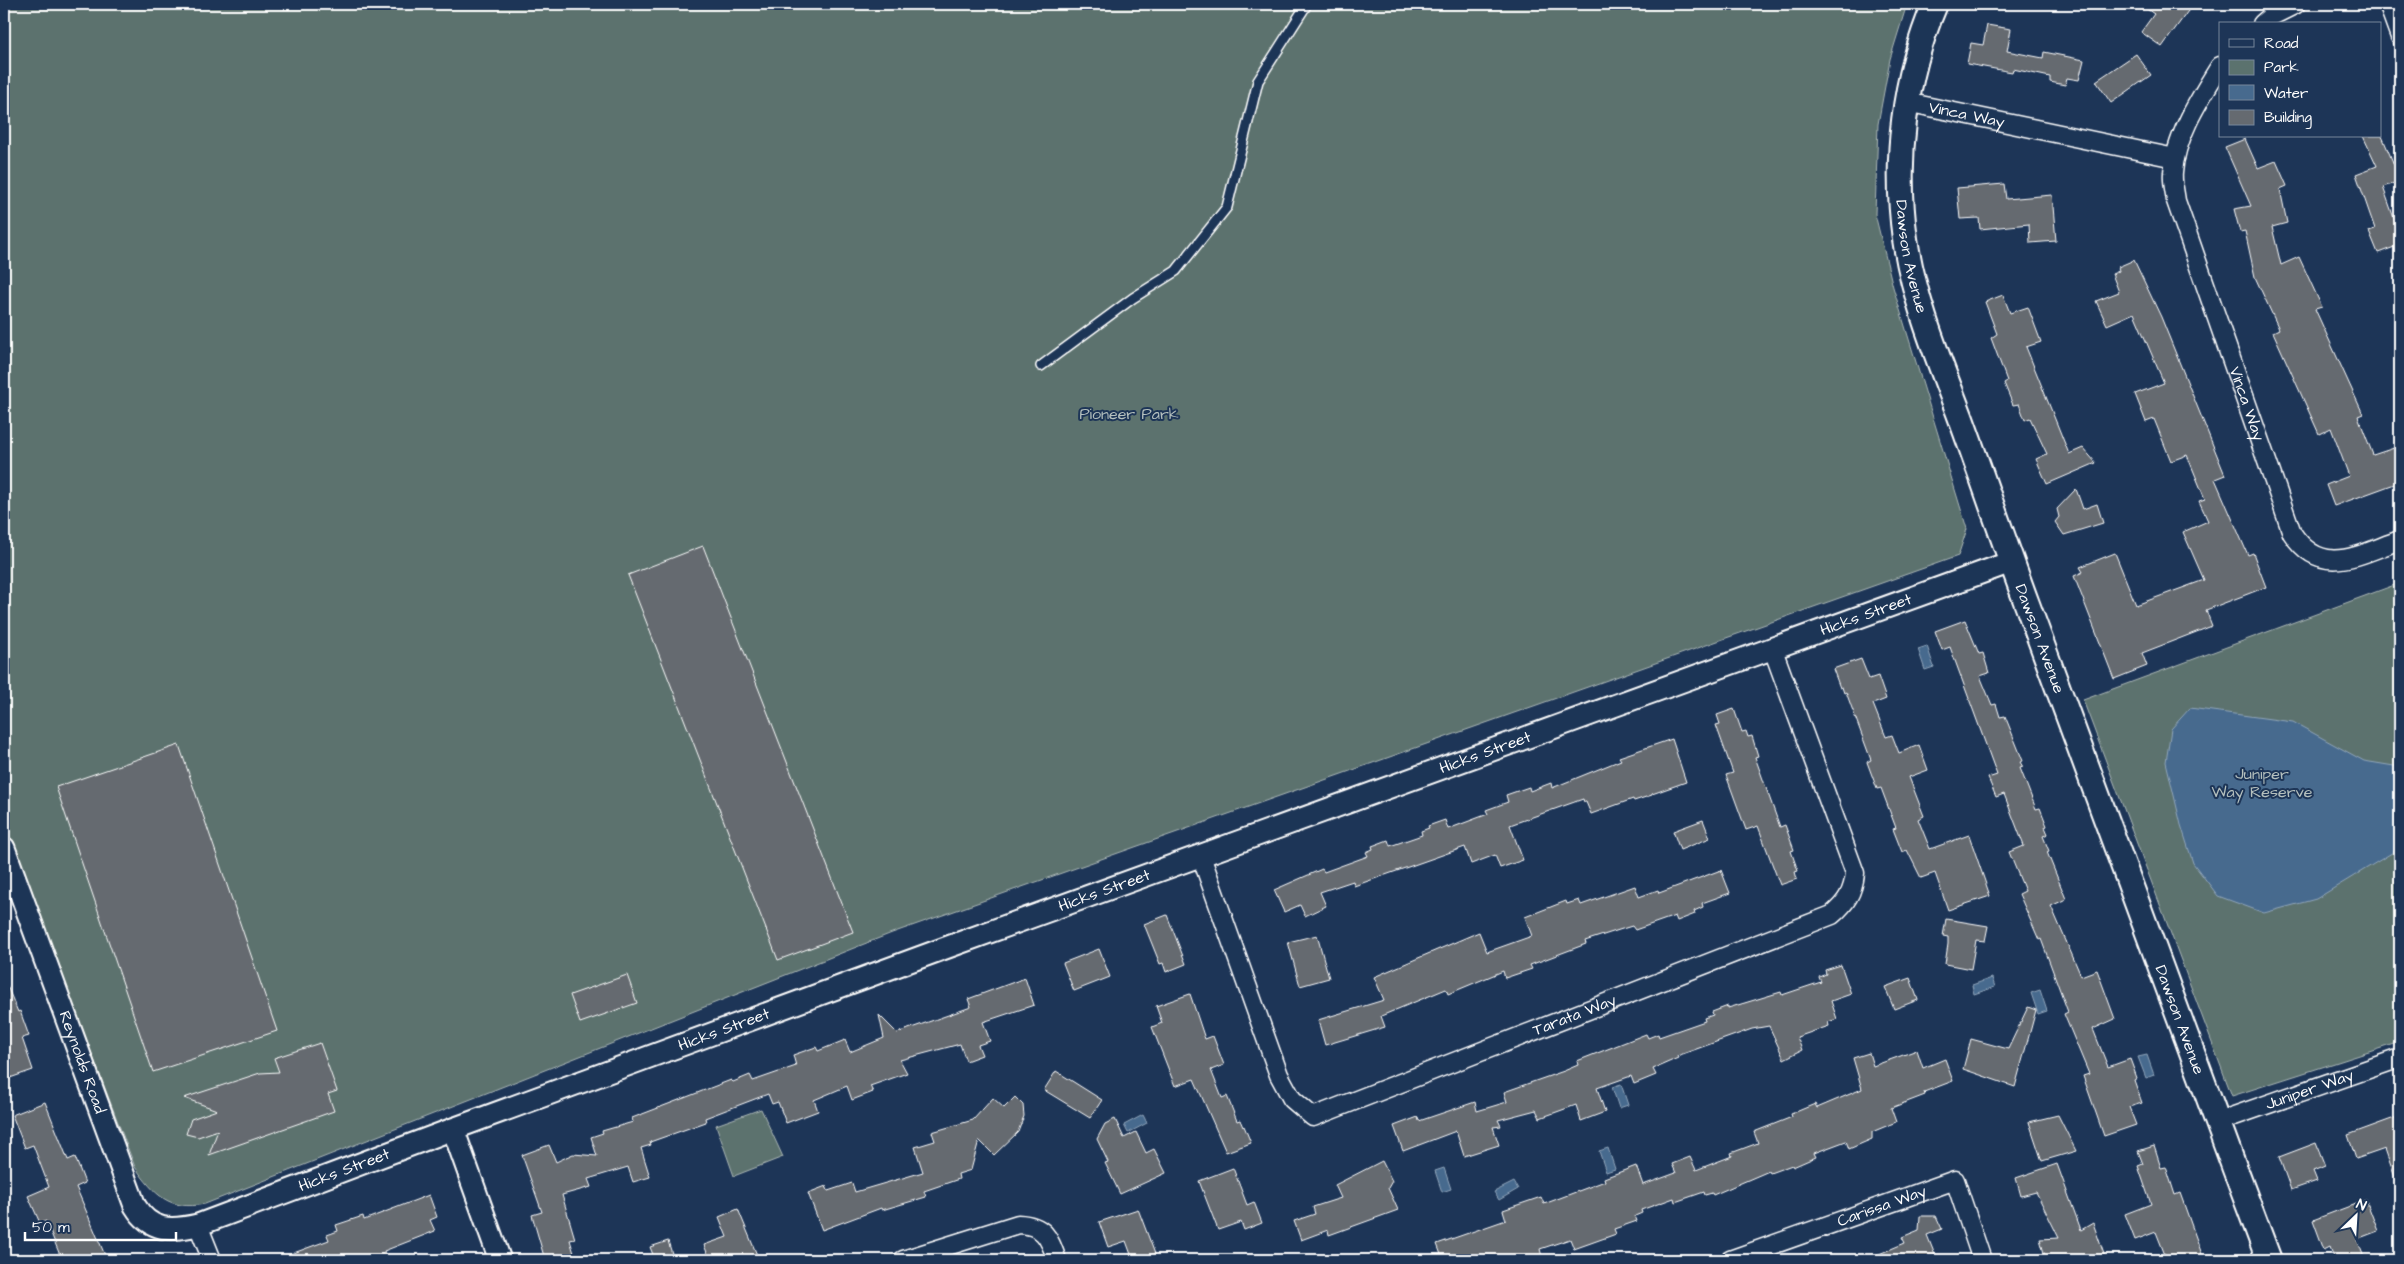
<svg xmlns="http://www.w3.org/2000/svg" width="2404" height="1264" font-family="'Architects Daughter',sans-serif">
  <rect width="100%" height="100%" fill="#1d3557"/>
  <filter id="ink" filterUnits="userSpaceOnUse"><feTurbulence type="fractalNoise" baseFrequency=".02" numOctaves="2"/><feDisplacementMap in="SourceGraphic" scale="10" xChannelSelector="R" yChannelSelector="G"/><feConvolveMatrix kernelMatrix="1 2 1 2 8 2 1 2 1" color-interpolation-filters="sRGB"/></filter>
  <g filter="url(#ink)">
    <!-- green -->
    <g fill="#5b726e" stroke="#adb8b6">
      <path d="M4 4H1907L1890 59 1878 124 1875 214 1893 287 1967 529 1958 556 892 933 205 1204C169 1211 155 1195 135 1167L4 823Z"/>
      <polygon points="2400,583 2400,1042 2232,1096 2083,700"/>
      <polygon points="761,1109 783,1157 734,1176 716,1125"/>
    </g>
    <!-- water -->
    <g fill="#476a8e" stroke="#91a6bb">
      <polygon points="1927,646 1934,667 1925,670 1918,649"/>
      <polygon points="2190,708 2293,722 2364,761 2400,767 2400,848 2316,899 2264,913 2218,896 2193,863 2181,825 2166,762 2171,729"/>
      <polygon points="1992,978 1995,987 1974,994 1972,985"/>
      <polygon points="2040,990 2047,1011 2038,1014 2031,993"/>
      <polygon points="2147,1055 2154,1075 2146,1078 2138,1057"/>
      <polygon points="1621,1084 1628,1105 1619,1108 1612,1087"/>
      <polygon points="1143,1115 1147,1123 1128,1133 1124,1125"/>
      <polygon points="1608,1148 1615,1169 1606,1172 1599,1151"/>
      <polygon points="1444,1168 1451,1189 1442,1192 1435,1171"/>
      <polygon points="1514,1182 1518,1189 1499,1200 1494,1192"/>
    </g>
    <!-- building -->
    <g fill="#656a70" stroke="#fff">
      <polygon points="2140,4 2193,4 2162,47 2141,32 2154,14"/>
      <polygon points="1987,25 2011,29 2007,51 2043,58 2044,52 2084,60 2079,80 2067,78 2065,85 2050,82 2050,77 2013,69 2012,72 1967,64 1971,43 1983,45"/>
      <polygon points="2136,54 2151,75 2111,103 2096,81"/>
      <polygon points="2363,136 2382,136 2400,179 2400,181 2383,187 2395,221 2400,219 2400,245 2378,253 2369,231 2375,229 2356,174 2377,166"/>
      <polygon points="2245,139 2258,168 2276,161 2287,186 2280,189 2287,223 2272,227 2281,265 2299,257 2322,307 2315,309 2363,414 2358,416 2373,455 2400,446 2400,482 2334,506 2326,485 2349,476 2331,428 2319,434 2273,332 2279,329 2255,277 2245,231 2240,232 2234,209 2251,206 2225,147"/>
      <polygon points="2004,184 2006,199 2052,195 2056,241 2030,243 2029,224 1980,229 1979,218 1960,219 1957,188"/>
      <polygon points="2134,260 2161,317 2225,475 2215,479 2248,555 2253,553 2266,587 2206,610 2212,626 2142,653 2147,666 2114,679 2074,576 2083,572 2080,567 2115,553 2136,605 2204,580 2183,532 2208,521 2199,501 2205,499 2187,455 2171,461 2154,419 2146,422 2135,394 2164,383 2134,313 2107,325 2096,301 2119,292 2112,274 2119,271 2118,267"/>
      <polygon points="2003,295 2010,313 2028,307 2041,342 2026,347 2069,454 2083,448 2096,463 2047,484 2036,459 2047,454 2030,418 2025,420 2019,404 2013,405 2004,383 2007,381 1991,338 1997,334 1985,302"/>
      <polygon points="2076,489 2083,509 2097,504 2103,523 2064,535 2055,522 2059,517 2057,509"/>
      <polygon points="703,546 853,932 778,960 628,575"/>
      <polygon points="1965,620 1979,654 1983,653 1989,673 1980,676 1992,705 1996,704 2000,717 2005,716 2023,761 2020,762 2023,767 2020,768 2036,809 2040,808 2047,826 2045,827 2048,834 2043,836 2049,851 2047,852 2066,899 2051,906 2081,976 2097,970 2115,1019 2093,1029 2108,1067 2130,1059 2137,1078 2134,1080 2142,1103 2129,1107 2136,1125 2104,1136 2083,1076 2089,1074 2064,1014 2068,1012 2041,939 2039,940 2019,894 2025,891 2009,852 2024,846 2004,794 1996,797 1988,778 1997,775 1950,647 1942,650 1935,631"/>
      <polygon points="1861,659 1869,679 1878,676 1886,699 1873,704 1886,737 1892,735 1899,753 1919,745 1928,770 1909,777 1924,816 1918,819 1930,849 1969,835 1990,896 1948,910 1935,873 1921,878 1907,850 1902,852 1893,829 1896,828 1881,788 1877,789 1867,762 1871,760 1846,692 1844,693 1842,687 1840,688 1833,669"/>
      <polygon points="1734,709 1742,732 1746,731 1748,737 1752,736 1758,756 1755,757 1780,827 1785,825 1794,850 1791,851 1798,871 1795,872 1797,879 1780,885 1758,826 1746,830 1726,775 1733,773 1716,725 1720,724 1717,715"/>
      <polygon points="1672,739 1686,782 1652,794 1652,795 1634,801 1633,799 1591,814 1586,802 1584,802 1583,799 1510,825 1523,860 1500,868 1495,855 1471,864 1465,847 1354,886 1353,881 1320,892 1326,906 1305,916 1300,905 1284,912 1274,890 1322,869 1324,872 1368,856 1366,852 1373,849 1372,846 1388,840 1390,846 1422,835 1421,831 1429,828 1428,826 1445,820 1448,829 1488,814 1486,810 1508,802 1506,795 1529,787 1530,791 1551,783 1552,788 1621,760 1619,757"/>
      <polygon points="179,745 277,1031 153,1072 56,787"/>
      <polygon points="1703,820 1710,838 1680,850 1673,831"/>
      <polygon points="1721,870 1730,893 1702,903 1703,907 1694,911 1695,914 1677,921 1675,916 1635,930 1632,926 1619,930 1585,941 1586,944 1530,965 1532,969 1505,978 1503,971 1448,994 1446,989 1381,1016 1385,1027 1325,1045 1318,1020 1384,1000 1374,977 1479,932 1487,952 1532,936 1525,917 1566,901 1567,904 1579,900 1581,905 1635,886 1639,897 1658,890 1659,893"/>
      <polygon points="1167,915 1186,964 1166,972 1163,963 1160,964 1144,924"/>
      <polygon points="1946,919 1988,926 1985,941 1976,940 1971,969 1945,964 1948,944 1948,937 1943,936"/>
      <polygon points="1317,935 1329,978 1300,986 1288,942"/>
      <polygon points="1099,949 1110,977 1074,991 1063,963"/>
      <polygon points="1841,965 1851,994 1831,1001 1837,1019 1828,1022 1829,1026 1797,1037 1802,1050 1784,1059 1769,1026 1752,1029 1677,1056 1678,1058 1653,1069 1656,1075 1634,1084 1631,1076 1597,1088 1605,1112 1581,1121 1576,1105 1540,1118 1536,1110 1498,1120 1501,1126 1493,1127 1499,1145 1464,1156 1456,1131 1403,1151 1394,1126 1418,1117 1419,1121 1475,1102 1477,1111 1507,1102 1504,1092 1564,1071 1578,1065 1577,1061 1646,1034 1648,1038 1658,1034 1659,1037 1705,1021 1704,1018 1713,1015 1712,1012 1728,1006 1728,1008 1781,992 1782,995 1821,982 1819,977 1826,974 1825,970"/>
      <polygon points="627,975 637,1003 580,1023 570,995"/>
      <polygon points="1025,978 1034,1005 983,1022 990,1041 978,1045 982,1055 966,1061 960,1044 900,1060 907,1073 870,1086 873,1092 852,1100 847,1086 814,1100 818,1111 786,1123 778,1102 772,1104 768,1094 705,1118 706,1122 650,1142 651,1145 641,1148 650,1177 633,1182 628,1167 588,1179 591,1187 562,1195 575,1239 570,1240 576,1260 545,1260 532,1215 542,1212 522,1155 549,1145 556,1162 573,1154 597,1156 591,1137 603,1133 602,1131 633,1122 632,1118 731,1080 733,1082 750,1075 753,1081 796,1066 793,1055 816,1047 818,1051 845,1040 850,1052 884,1038 879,1015 897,1033 971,1007 968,999"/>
      <polygon points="1910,978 1918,1000 1894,1009 1885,987"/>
      <polygon points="4,979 18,1012 20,1011 29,1036 22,1038 33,1070 4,1080"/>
      <polygon points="1190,994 1205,1039 1213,1036 1224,1065 1211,1070 1222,1098 1227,1096 1237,1121 1240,1120 1243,1127 1244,1126 1251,1143 1226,1152 1194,1079 1175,1086 1152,1027 1162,1023 1156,1006"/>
      <polygon points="2028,1007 2036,1010 2015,1087 1963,1069 1971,1039 2008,1049"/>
      <polygon points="320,1043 337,1091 328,1094 334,1111 209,1155 218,1130 198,1137 186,1134 191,1119 217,1110 184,1098 260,1073 279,1072 274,1058"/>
      <polygon points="1917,1050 1923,1068 1945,1059 1953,1081 1924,1092 1925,1095 1891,1108 1896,1122 1872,1132 1872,1139 1849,1149 1846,1141 1814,1153 1816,1157 1793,1167 1792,1165 1770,1173 1769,1171 1713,1195 1712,1193 1705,1195 1704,1192 1675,1202 1674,1198 1641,1210 1642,1213 1635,1216 1637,1221 1614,1229 1616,1234 1574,1249 1570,1239 1540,1249 1542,1257 1531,1260 1443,1260 1437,1244 1506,1220 1503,1210 1541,1197 1544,1204 1605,1181 1604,1178 1636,1166 1643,1185 1676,1173 1672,1164 1690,1157 1696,1170 1732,1156 1731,1153 1758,1143 1754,1132 1792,1117 1791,1114 1815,1104 1817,1108 1862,1089 1853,1058 1869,1053 1873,1066"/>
      <polygon points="1056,1071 1102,1100 1090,1118 1044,1090"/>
      <polygon points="1015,1097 1023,1105 1024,1116 1018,1132 994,1155 979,1140 971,1170 958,1174 959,1179 924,1191 926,1197 882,1210 881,1208 822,1230 808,1193 826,1186 828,1191 852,1183 855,1192 923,1172 915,1147 935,1141 932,1132 973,1120 993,1098 1004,1108"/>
      <polygon points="45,1102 68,1160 75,1157 85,1183 76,1187 107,1260 62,1260 46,1221 40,1223 28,1196 49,1187 33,1145 25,1148 12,1115"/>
      <polygon points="2058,1115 2076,1151 2042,1161 2029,1122"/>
      <polygon points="2400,1116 2400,1185 2398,1186 2385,1149 2356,1159 2348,1135"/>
      <polygon points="1115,1119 1124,1138 1136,1132 1146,1153 1154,1149 1166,1173 1120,1194 1105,1163 1108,1162 1097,1139 1105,1124"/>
      <polygon points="2316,1143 2325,1166 2313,1171 2317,1181 2291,1190 2279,1157"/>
      <polygon points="2154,1146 2161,1168 2166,1167 2175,1195 2180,1193 2204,1260 2167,1260 2156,1232 2135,1240 2125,1214 2151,1204 2138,1166 2143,1164 2138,1151"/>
      <polygon points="1382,1161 1392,1181 1388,1188 1398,1210 1329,1235 1328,1230 1301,1240 1294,1221 1315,1214 1313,1207 1341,1198 1335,1185"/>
      <polygon points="2057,1164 2081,1230 2093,1223 2106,1260 2046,1260 2040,1239 2059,1238 2036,1192 2021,1196 2016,1178"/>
      <polygon points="1233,1168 1247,1205 1254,1202 1262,1223 1244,1230 1241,1222 1218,1230 1199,1181"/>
      <polygon points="429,1195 437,1217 430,1220 435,1231 384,1251 387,1260 280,1260 280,1258 329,1240 327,1235 338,1231 336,1225 363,1216 364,1220"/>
      <polygon points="2366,1200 2378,1231 2357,1239 2365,1260 2335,1260 2330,1247 2324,1250 2313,1220"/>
      <polygon points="738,1209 759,1260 710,1260 704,1245 727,1237 719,1217"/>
      <polygon points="1138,1209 1155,1254 1133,1260 1126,1241 1108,1247 1099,1222"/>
      <polygon points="1920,1216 1936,1216 1942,1229 1927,1235 1937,1260 1865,1260 1905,1243 1902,1237 1919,1230"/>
      <polygon points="668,1241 674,1260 655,1260 650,1247"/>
    </g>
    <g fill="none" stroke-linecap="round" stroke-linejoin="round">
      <!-- service casing -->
      <g stroke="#fff" stroke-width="12">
        <polyline id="service" points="1041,366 1133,298 1176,271 1227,207 1258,81 1307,4"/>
      </g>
      <!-- minor casing -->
      <g stroke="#fff" stroke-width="21">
        <g id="minor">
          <polyline points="2388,4 2400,37"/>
          <polyline points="2262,24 2270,17 2296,4"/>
          <path id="s1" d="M2220 66C2201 97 2175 136 2173 173 2172 182 2175 192 2176 201L2292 533C2322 579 2359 554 2400 540"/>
          <path id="s2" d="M1906 102 2175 158"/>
          <path id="s3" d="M1201 856 1279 1075 1292 1099 1313 1117 1832 915C1846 903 1853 893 1855 873L1772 647"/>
          <path id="s4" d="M2217 1122 2400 1058"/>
          <polyline points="198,1225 212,1260"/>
          <path d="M903 1260 1018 1224C1045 1225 1049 1238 1057 1260"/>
          <path id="s5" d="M1730 1260 1955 1180 1982 1260"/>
        </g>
      </g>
      <!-- tertiary casing -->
      <g stroke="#fff" stroke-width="25">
        <g id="tertiary">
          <path id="s6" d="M4 848 135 1206C151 1232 171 1231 198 1225L453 1129 948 947 2011 562"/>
          <polyline points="453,1129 500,1260"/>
        </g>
      </g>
      <!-- secondary casing -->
      <g stroke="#fff" stroke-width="28">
        <g id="secondary">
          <path id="s7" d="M1935 4C1904 77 1894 159 1905 239 1914 300 1938 358 1960 416 1983 479 2004 542 2027 604 2108 823 2187 1042 2269 1260"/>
        </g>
      </g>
      <!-- service -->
      <use href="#service" stroke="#1d3557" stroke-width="9"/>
      <!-- minor -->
      <use href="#minor" stroke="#1d3557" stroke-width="18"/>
      <!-- tertiary -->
      <use href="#tertiary" stroke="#1d3557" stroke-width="21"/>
      <!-- secondary -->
      <use href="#secondary" stroke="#1d3557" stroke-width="24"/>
    </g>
  </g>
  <g text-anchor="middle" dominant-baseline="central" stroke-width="4" stroke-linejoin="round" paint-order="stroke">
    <!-- street labels -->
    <g font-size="16" fill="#fff" stroke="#1d3557">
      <text stroke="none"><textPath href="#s2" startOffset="62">Vinca Way</textPath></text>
      <text stroke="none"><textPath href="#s7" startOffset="258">Dawson Avenue</textPath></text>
      <text stroke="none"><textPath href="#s1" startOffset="361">Vinca Way</textPath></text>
      <text stroke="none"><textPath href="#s6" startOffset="2229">Hicks Street</textPath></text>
      <text stroke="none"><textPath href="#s7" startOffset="662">Dawson Avenue</textPath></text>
      <text stroke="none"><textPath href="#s6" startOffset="1824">Hicks Street</textPath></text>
      <text stroke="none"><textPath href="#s6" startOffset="1419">Hicks Street</textPath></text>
      <text stroke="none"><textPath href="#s3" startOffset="568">Tarata Way</textPath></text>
      <text stroke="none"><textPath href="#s7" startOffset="1068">Dawson Avenue</textPath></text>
      <text stroke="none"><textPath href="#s6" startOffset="1014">Hicks Street</textPath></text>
      <text stroke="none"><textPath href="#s6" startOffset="228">Reynolds Road</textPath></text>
      <text stroke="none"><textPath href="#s4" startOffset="98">Juniper Way</textPath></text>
      <text stroke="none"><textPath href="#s6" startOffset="609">Hicks Street</textPath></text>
      <text stroke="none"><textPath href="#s5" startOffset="161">Carissa Way</textPath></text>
    </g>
    <!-- park labels -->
    <g font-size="16" fill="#b5c0be" stroke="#1d3557">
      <text x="1129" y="414">Pioneer Park</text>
      <text x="2262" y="774">Juniper<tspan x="2262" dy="18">Way Reserve</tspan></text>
    </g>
  </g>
  <!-- margin -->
  <rect width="2404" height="1264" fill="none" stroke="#1d3557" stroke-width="20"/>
  <rect x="10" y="10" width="2384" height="1244" fill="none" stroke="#fff" stroke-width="2" filter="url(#ink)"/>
  <!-- legend -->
  <rect x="2219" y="22" width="162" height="115" fill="#1d3557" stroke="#77869a"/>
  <rect x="2229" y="39" width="25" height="8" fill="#1d3557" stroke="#77869a"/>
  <text x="2264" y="48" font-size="15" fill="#ffffff">Road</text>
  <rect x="2229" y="60" width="25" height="15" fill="#5b726e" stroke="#77869a"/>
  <text x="2264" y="72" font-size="15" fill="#ffffff">Park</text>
  <rect x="2229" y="85" width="25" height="15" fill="#476a8e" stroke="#77869a"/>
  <text x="2264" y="98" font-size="15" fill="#ffffff">Water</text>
  <rect x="2229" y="110" width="25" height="15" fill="#656a70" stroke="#77869a"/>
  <text x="2264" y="122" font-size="15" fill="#ffffff">Building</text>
  <!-- north arrow -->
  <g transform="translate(2356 1216) rotate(25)" stroke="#1d3557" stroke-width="4" paint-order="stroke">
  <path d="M0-4L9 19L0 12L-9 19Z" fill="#ffffff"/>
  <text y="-8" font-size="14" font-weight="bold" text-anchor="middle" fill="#ffffff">N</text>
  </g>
  <!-- scale -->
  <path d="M25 1232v8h151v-8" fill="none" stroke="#ffffff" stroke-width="2.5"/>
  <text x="32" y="1232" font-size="15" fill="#ffffff" stroke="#1d3557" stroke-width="4" paint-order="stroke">50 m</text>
</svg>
